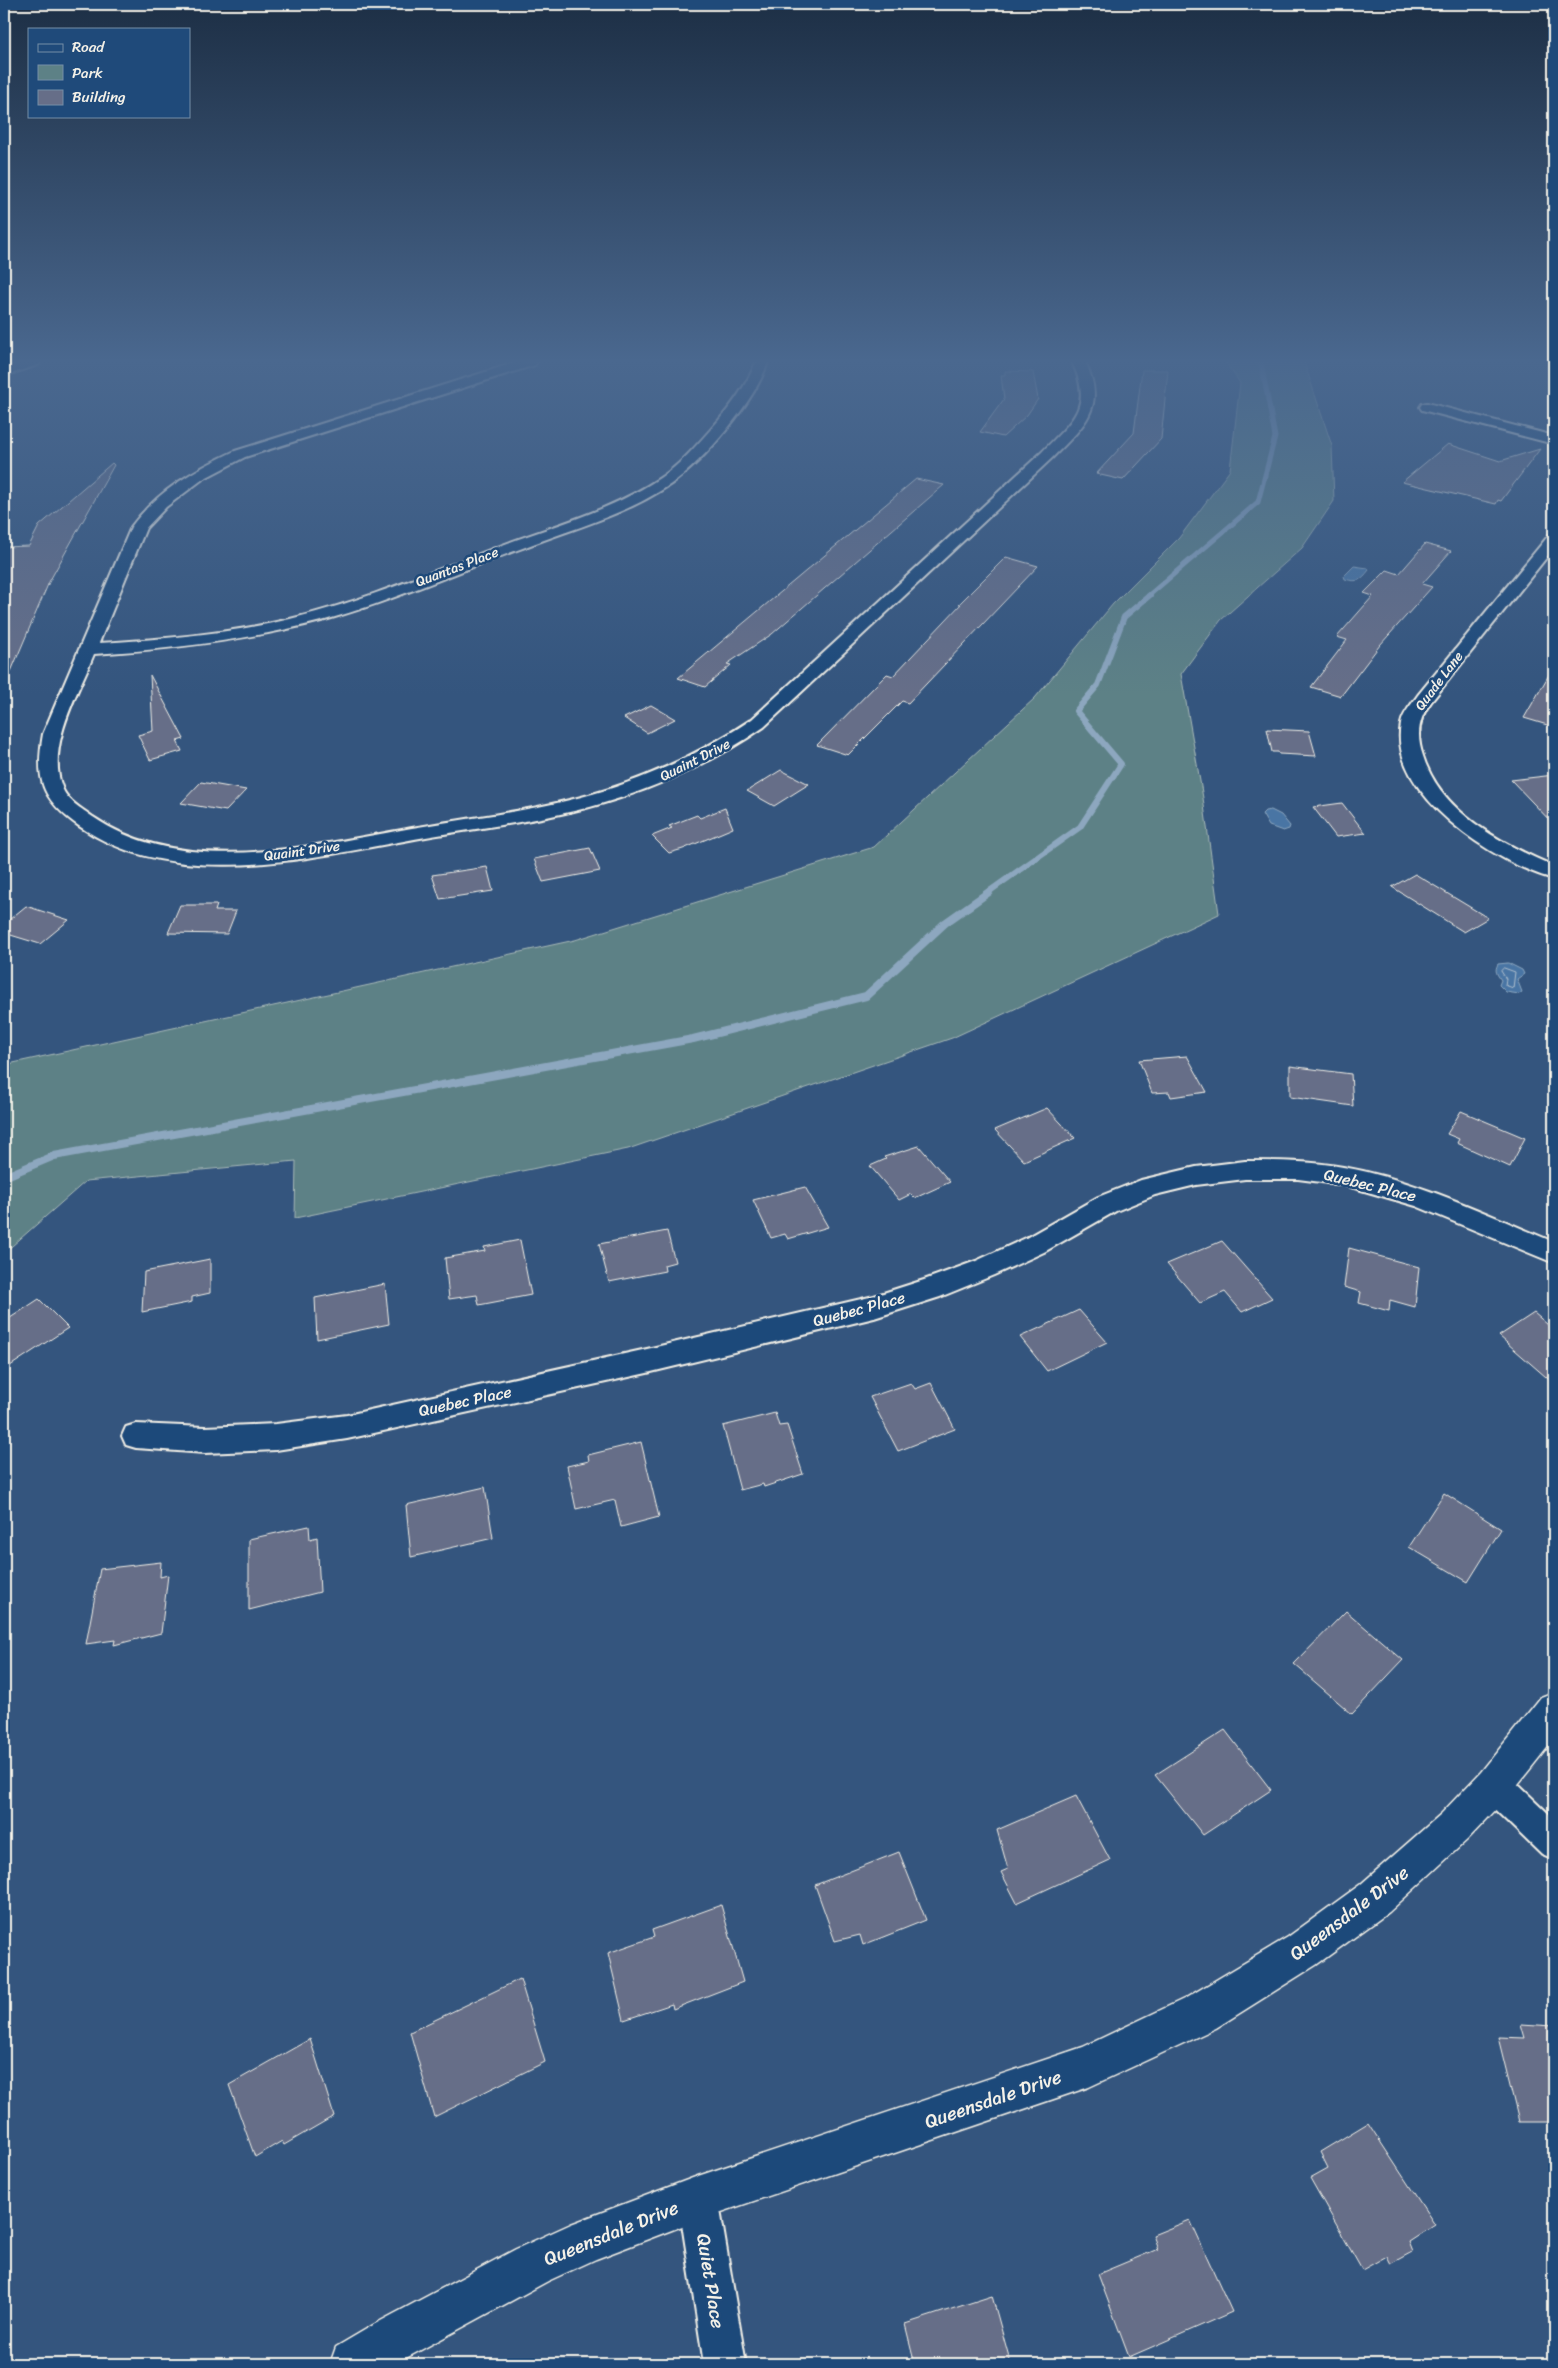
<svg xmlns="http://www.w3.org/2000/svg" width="1558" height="2368" font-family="Sriracha,sans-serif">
  <rect width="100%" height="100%" fill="#34557e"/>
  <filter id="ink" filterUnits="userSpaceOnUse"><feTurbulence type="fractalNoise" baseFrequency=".02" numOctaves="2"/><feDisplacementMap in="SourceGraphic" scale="10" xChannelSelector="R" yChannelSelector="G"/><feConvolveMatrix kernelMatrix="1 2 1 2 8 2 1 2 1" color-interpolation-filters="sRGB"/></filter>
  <g filter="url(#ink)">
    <!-- green -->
    <polygon fill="#5d8186" stroke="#a8b9b7" points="1225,362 1304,362 1332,446 1334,501 1302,548 1221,620 1181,674 1203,798 1219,914 952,1038 628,1149 295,1218 296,1161 86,1181 4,1253 4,1065 575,940 874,847 1035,698 1113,604 1179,538 1230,470 1240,383"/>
    <!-- water -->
    <g fill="#4975a4" stroke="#8da7bf">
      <path d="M1354 566 1368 568 1369 570C1361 580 1358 583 1345 579L1344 576Z"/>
      <polygon points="1271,810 1281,815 1290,826 1289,829 1283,831 1269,826 1262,814 1265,811"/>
      <path d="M1508 963 1522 970 1524 974 1517 979 1522 992 1519 994 1506 992 1499 985 1501 980C1497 974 1494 971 1498 964Z"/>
    </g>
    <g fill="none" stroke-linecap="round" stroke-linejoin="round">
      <!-- shore -->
      <polygon stroke="#b0bfcd" stroke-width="1" points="1504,968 1515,972 1513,988 1505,985 1506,979 1501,971"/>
      <!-- stream-far2 -->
      <polyline stroke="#8da7bf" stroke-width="5" points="1148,596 1258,502 1275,437 1261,362"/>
      <!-- stream-far1 -->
      <polyline stroke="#8da7bf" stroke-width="6" points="987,893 1080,827 1121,764 1076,711 1098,685 1124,617 1150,595"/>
      <!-- stream -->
      <polyline stroke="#8da7bf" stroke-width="8" points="4,1177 54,1156 693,1039 866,996 945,923 989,892"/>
    </g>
    <!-- building -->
    <g fill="#666e88" stroke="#f4f1e8">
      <polygon points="1142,370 1168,370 1161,439 1123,480 1096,474 1134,433"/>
      <polygon points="1005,371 1033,372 1038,399 1027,415 1003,437 980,432 1004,399 1001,375 1005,375"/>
      <polygon points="1448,444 1500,461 1540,449 1501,501 1498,500 1496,504 1402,482"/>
      <polygon points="112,463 114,465 49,582 4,688 4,547 29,546 39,526"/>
      <polygon points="916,479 944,485 772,634 727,664 731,665 705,687 678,678"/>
      <polygon points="1425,544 1451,551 1422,584 1432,587 1380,645 1341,696 1311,687 1347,640 1337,637 1373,596 1364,593 1387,570 1399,574"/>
      <polygon points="1006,557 1038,566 908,703 902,701 848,755 817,745 887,674 893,676 961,604 959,604"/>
      <polygon points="1554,666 1554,727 1524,718"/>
      <polygon points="150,675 184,739 177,741 182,751 150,760 138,735 153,731"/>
      <polygon points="651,705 675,719 647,733 624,718"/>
      <polygon points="1267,729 1309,731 1316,756 1279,754 1278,752 1272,752"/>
      <polygon points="781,770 809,784 774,806 747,791"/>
      <polygon points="1554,775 1554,825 1511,780"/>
      <polygon points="201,782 246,790 226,811 181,803"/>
      <polygon points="1342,803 1359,825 1366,833 1336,837 1313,807"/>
      <polygon points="725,808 733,828 683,849 669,853 652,836 672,828 669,826 697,815 700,818"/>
      <polygon points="590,848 600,871 543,882 534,859"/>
      <polygon points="487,867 493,891 440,899 432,875"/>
      <polygon points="1415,874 1488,918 1464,932 1392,887"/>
      <polygon points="180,905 217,905 215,911 236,911 227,934 168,933"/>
      <polygon points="26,906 69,920 40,944 4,933 4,924"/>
      <polygon points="1187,1056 1207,1092 1171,1097 1169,1092 1152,1093 1139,1060"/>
      <polygon points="1290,1066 1351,1074 1353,1106 1290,1097"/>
      <polygon points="1047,1108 1075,1138 1024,1161 995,1130"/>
      <polygon points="1461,1111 1525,1138 1510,1167 1457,1143 1459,1139 1447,1134"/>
      <polygon points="919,1146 950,1182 915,1198 911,1194 899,1200 870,1166 886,1159 884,1157"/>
      <polygon points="805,1187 828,1227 788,1239 785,1234 771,1238 753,1200"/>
      <polygon points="667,1231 675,1262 664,1265 665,1271 609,1282 599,1244"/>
      <polygon points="520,1240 531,1295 479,1305 477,1295 449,1299 445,1258 485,1251 484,1247"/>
      <polygon points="1222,1241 1272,1298 1242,1312 1225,1292 1200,1303 1167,1264"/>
      <polygon points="1349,1248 1419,1267 1415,1307 1390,1300 1389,1311 1359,1303 1361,1292 1344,1287"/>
      <polygon points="210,1259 210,1293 192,1297 192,1302 142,1312 144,1272"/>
      <polygon points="385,1284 389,1324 317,1339 315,1298"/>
      <polygon points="39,1299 68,1328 4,1370 4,1322"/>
      <polygon points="1079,1310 1107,1342 1047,1371 1020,1337"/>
      <polygon points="1534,1313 1554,1330 1554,1384 1499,1336"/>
      <polygon points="911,1383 915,1389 931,1383 955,1429 898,1451 870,1397"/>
      <polygon points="775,1413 779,1426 787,1425 803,1474 764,1487 763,1484 740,1490 723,1426"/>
      <polygon points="641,1442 659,1517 621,1527 615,1500 576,1509 567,1466 589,1461 588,1455"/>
      <polygon points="485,1487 493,1538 411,1557 406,1505"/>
      <polygon points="1444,1493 1501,1529 1468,1582 1409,1547"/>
      <polygon points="309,1526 310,1539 317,1537 320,1592 249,1610 249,1539"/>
      <polygon points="161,1562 160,1577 168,1575 161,1633 114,1645 115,1640 86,1644 100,1569"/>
      <polygon points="1346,1611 1403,1660 1352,1714 1294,1664"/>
      <polygon points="1225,1730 1271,1790 1203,1835 1155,1775"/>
      <polygon points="1076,1796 1110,1860 1017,1903 1001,1872 1008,1869 997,1830"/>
      <polygon points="899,1852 926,1920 863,1945 860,1935 835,1941 815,1885"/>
      <polygon points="721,1905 743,1982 673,2009 672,2004 624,2020 608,1953 654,1937 652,1930"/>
      <polygon points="520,1979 545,2062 434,2117 410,2032"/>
      <polygon points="1521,2024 1554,2026 1554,2122 1519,2122 1498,2037 1525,2038"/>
      <polygon points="310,2039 334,2116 284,2145 282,2141 255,2157 229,2085"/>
      <polygon points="1368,2123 1435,2225 1409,2242 1413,2252 1391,2264 1387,2256 1362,2270 1310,2178 1328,2168 1320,2152"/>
      <polygon points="1190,2220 1232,2312 1129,2357 1098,2274 1158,2249 1153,2235"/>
      <polygon points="992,2296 1011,2364 915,2364 905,2324"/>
    </g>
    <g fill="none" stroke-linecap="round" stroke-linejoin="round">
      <!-- street casing -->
      <g stroke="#f4f1e8" stroke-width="4">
        <g id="street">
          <polygon points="20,362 40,362 38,365 4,376 4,368"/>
          <path d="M517 362H537L535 365 245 457 203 479 166 507 146 528 99 643C163 639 227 634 290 619 361 602 429 573 497 547 552 526 611 511 660 478 680 465 696 446 712 428 730 408 746 387 756 362H768C755 401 705 460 671 484 626 515 571 529 520 549 455 573 392 601 325 620 249 640 173 649 94 654 79 691 46 746 62 787 66 800 82 809 93 817 187 882 326 842 430 825 489 815 549 808 606 790 659 773 706 750 752 719L1042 452C1072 421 1094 407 1072 362H1085C1108 408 1083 426 1052 458L764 727C719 758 672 781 620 798 557 819 491 826 426 837 317 856 177 894 79 826 41 799 35 779 43 734L131 527C157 491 196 469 235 451Z"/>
          <polygon points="1427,403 1554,436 1554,444 1422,410 1420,407 1422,404"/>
          <path d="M1554 533V548L1431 702C1418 719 1416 736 1423 756 1441 813 1502 844 1554 866V879C1498 865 1387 794 1401 724 1403 713 1412 704 1418 695L1549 535Z"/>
          <path d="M1245 1161C1278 1161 1311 1161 1343 1167 1417 1180 1486 1214 1554 1242V1263L1416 1206 1344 1185 1298 1179H1245L1196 1185 1155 1195 1116 1211 1044 1252 994 1275 940 1297 874 1318 647 1373 347 1439 276 1450 205 1453 136 1448 126 1445 122 1436 126 1427 136 1424 205 1427 276 1424 347 1415 647 1349 874 1296 924 1280 976 1261 1026 1238 1098 1197 1141 1180 1196 1167Z"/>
          <polygon points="1494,1768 1506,1773 1554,1819 1554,1860 1542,1855 1482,1797 1477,1785 1482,1773"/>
          <polygon points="698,2178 712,2184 718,2198 746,2364 704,2364 678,2198 684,2184"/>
        </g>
      </g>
      <!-- secondary casing -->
      <g stroke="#f4f1e8" stroke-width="3">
        <polygon id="secondary" points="1554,1692 1554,1739 1507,1798 1467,1840 1389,1912 1316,1965 1216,2028 1089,2087 698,2220 596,2259 548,2281 395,2364 330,2364 336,2347 375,2324 516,2249 571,2224 698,2176 1083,2047 1186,1998 1288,1937 1361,1884 1441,1814 1481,1772 1541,1697"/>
      </g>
      <!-- street -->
      <use href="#street" fill="#1f4a7a" fill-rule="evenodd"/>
      <!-- secondary -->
      <use href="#secondary" fill="#1f4a7a" fill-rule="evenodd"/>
    </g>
  </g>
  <!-- sky -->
  <linearGradient id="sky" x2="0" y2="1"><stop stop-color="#1d2f45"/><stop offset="0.52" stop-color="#4a688f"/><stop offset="1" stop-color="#4a688f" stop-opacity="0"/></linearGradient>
  <rect width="1558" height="694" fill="url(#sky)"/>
  <g text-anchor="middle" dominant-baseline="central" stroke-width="5" stroke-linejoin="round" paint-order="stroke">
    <!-- far-street labels -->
    <g font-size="14" fill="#f4f1e8" stroke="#1f4a7a">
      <text transform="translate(457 567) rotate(-21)">Quantas Place</text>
      <text transform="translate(1439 681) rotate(-53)">Quade Lane</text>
      <text transform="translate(695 760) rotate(-27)">Quaint Drive</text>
      <text transform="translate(302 851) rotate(-8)">Quaint Drive</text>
    </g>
    <!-- street labels -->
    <g font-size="16" fill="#f4f1e8" stroke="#1f4a7a">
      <text transform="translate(1370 1185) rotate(14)">Quebec Place</text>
      <text transform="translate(859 1309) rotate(-15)">Quebec Place</text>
      <text transform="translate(465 1401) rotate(-12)">Quebec Place</text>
    </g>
    <!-- near-street labels -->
    <g font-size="19" fill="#f4f1e8" stroke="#1f4a7a">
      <text transform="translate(1349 1913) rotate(-37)">Queensdale Drive</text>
      <text transform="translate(993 2099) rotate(-19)">Queensdale Drive</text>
      <text transform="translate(611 2233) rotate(-22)">Queensdale Drive</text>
      <text transform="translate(711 2281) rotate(81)">Quiet Place</text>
    </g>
  </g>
  <!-- margin -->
  <rect width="1558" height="2368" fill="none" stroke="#1f4a7a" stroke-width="20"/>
  <rect x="10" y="10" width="1538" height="2348" fill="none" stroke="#f4f1e8" stroke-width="2" filter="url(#ink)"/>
  <!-- legend -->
  <rect x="28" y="28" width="162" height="90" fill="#1f4a7a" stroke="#748da6"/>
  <rect x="38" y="44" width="25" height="8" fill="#1f4a7a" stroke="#748da6"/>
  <text x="72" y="52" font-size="15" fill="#f4f1e8">Road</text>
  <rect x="38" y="65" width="25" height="15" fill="#5d8186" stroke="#748da6"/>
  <text x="72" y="78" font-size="15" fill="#f4f1e8">Park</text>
  <rect x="38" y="90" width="25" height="15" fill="#666e88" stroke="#748da6"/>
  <text x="72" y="102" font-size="15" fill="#f4f1e8">Building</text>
</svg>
